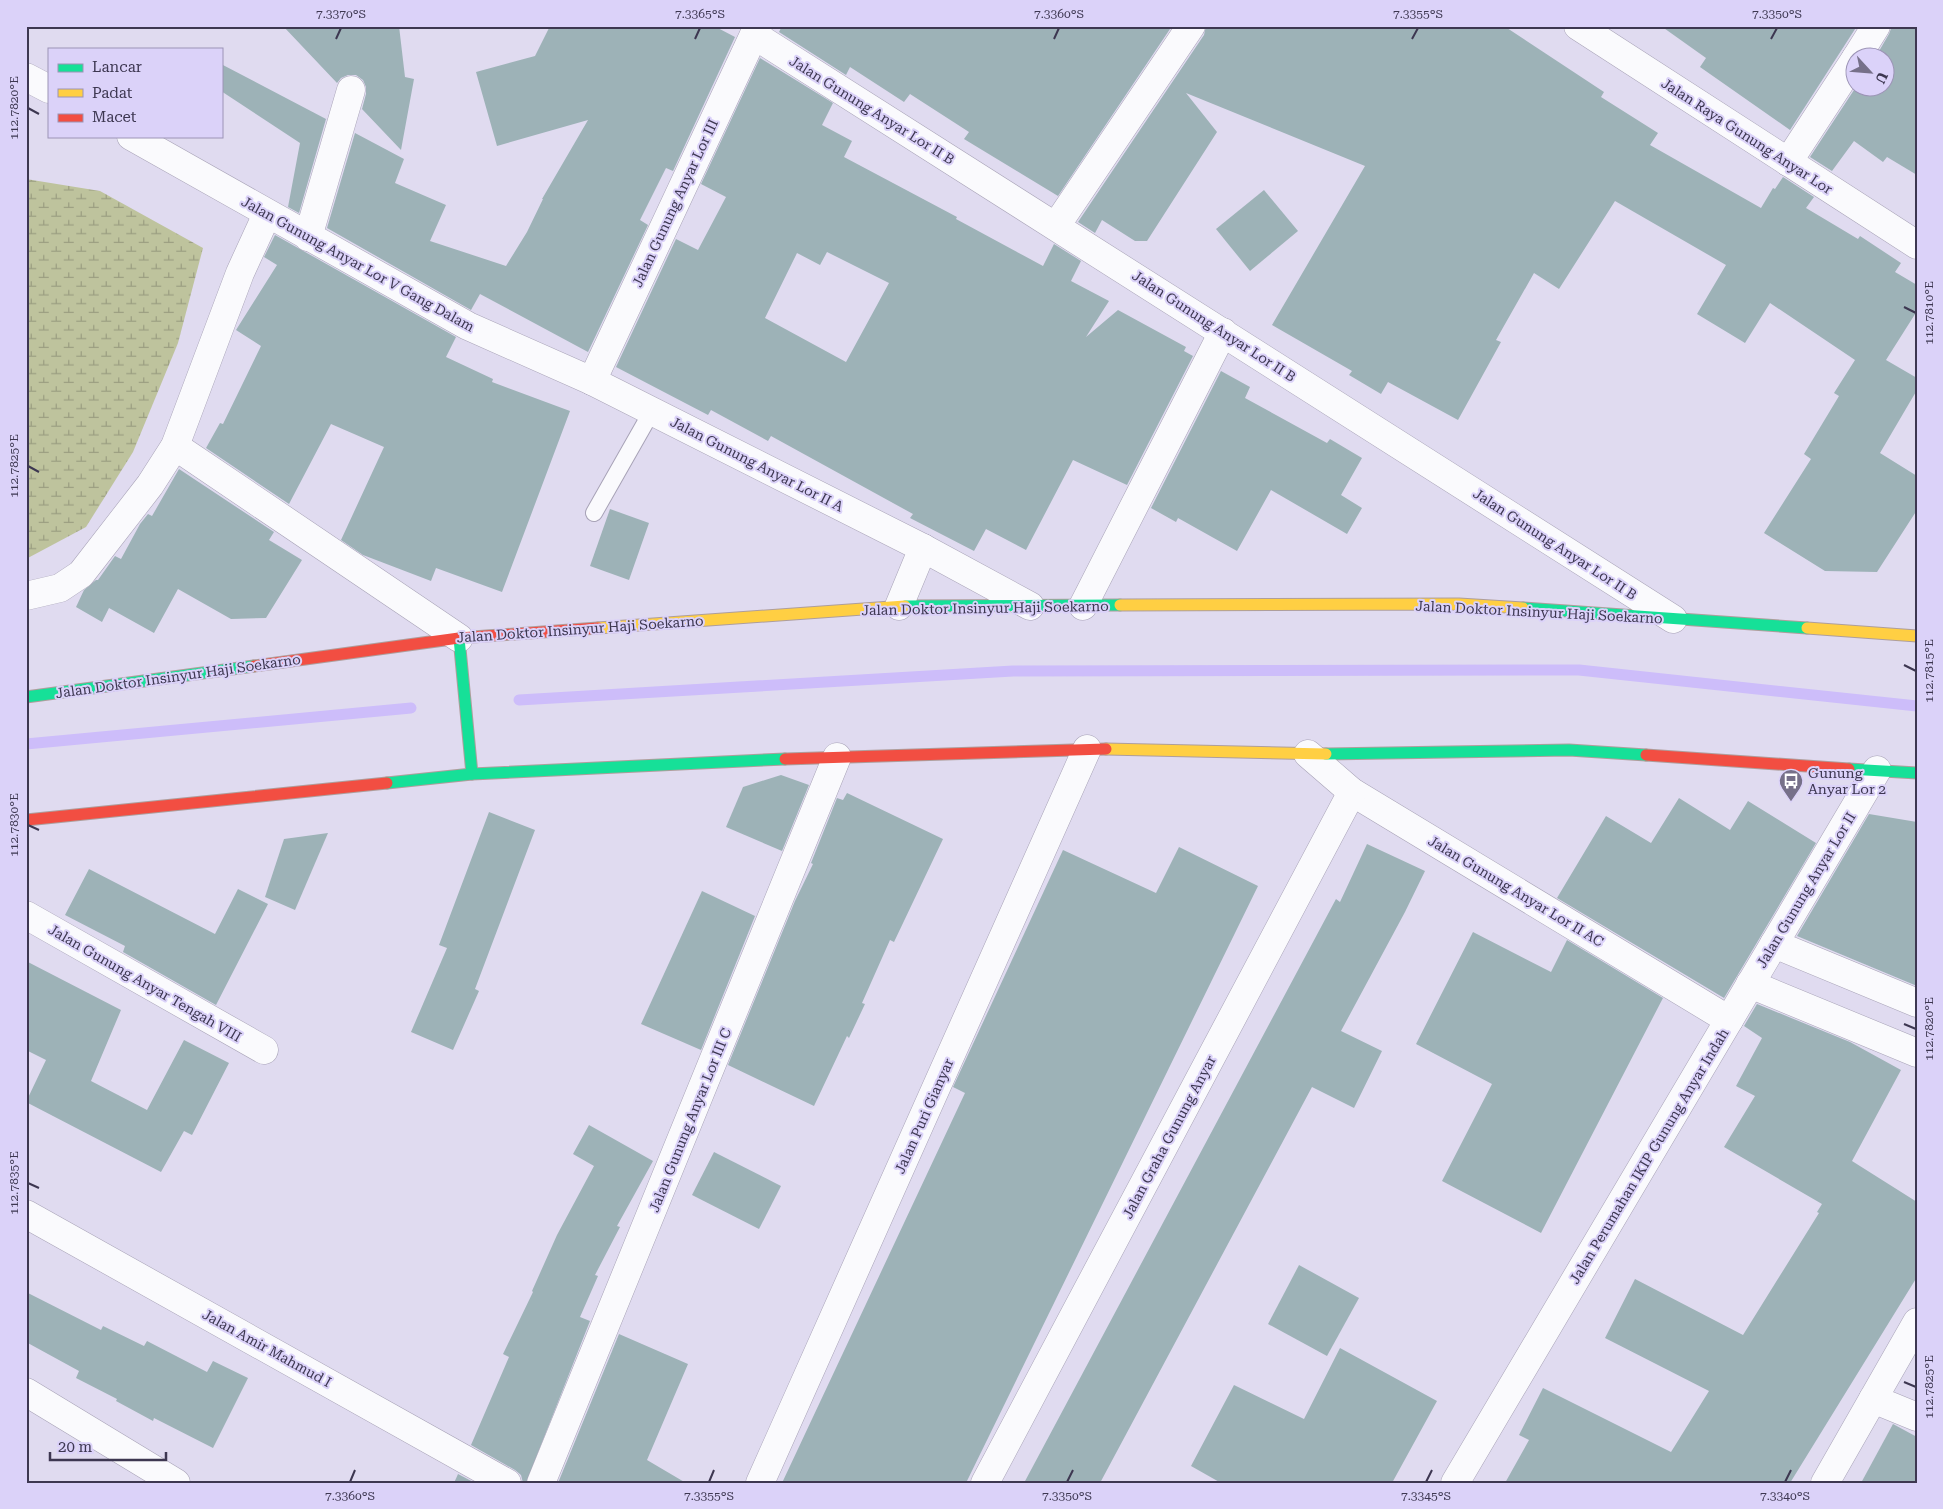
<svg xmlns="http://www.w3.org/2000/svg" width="1943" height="1509" font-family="'Roboto Serif',serif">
  <defs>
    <pattern id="wetland-marsh" width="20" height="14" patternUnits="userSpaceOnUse" patternTransform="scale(1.25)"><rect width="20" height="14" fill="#bec39d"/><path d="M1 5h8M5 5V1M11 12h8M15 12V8" fill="none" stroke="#9c9f82"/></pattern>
  </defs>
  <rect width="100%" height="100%" fill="#e0dbf0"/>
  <!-- wetland -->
  <polygon fill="url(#wetland-marsh)" points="26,179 100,191 203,248 178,343 133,452 86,527 26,559"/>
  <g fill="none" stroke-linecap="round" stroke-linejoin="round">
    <!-- stream -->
    <g stroke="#cdbdfa" stroke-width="11">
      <polyline points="519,700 1013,671 1579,670 1917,706"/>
      <polyline points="26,744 411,708"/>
    </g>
  </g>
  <!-- building -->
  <g fill="#9db2b7" fill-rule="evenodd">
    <polygon points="283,26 399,26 405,77 414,79 401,150 362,109 366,94 366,87 363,80 356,75 348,75 341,78 337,83"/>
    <polygon points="550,26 714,26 735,37 673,171 666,168 640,220 648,225 588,352 480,294 471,310 327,228 355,133 404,159 395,183 446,205 430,241 506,266 527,232 543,199 542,199 588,120 497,146 476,72 535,56"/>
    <polygon points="782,26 1172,26 1058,196 964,139 969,132 910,94 904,102 850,67 846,75 779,32"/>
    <polygon points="1206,26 1504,26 1604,92 1601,97 1658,133 1650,145 1761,208 1773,188 1775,189 1783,177 1814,197 1806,208 1858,239 1860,236 1901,263 1895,272 1917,285 1917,311 1886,360 1917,378 1917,390 1880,453 1917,476 1917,510 1877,572 1825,571 1764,533 1811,459 1804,454 1839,396 1834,393 1855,360 1770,303 1745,343 1697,314 1726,265 1615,201 1559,289 1534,273 1496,340 1501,342 1458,420 1388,382 1381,394 1349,375 1352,371 1272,325 1365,166 1186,93 1217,132 1147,241 1135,241 1102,220 1095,233 1078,222 1204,35"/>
    <polygon points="1661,26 1857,26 1790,130 1700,67 1706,58"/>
    <polygon points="1892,26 1917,26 1917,175 1887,157 1883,162 1854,141 1832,171 1810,157 1856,87 1886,88 1886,58 1875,58 1889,34"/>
    <path d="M760 58 833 103 822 125 852 141 844 157 957 217 956 219 1043 266 1054 244 1081 261 1071 281 1109 301 1086 337 1118 310 1186 347 1184 351 1193 356 1127 485 1073 460 1026 550 986 529 974 551 910 518 913 514 771 436 768 441 711 410 708 415 616 367 676 239 698 250 726 197 701 184ZM827 252 889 283 846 362 765 318 797 253 820 265Z"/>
    <polygon points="221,64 326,119 299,213 288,207 300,143 221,91"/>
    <polygon points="1264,190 1298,231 1250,271 1216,229"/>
    <polygon points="275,235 456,337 446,357 493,379 492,382 570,411 502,592 436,568 431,581 363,555 341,540 384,447 331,424 289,504 206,448 220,423 223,424 261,346 236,330 277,265 264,257"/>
    <polygon points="1221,371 1250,387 1245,398 1327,443 1330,439 1362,458 1341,495 1362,508 1347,534 1271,490 1237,551 1178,518 1176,522 1151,508"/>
    <polygon points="179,469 274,532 269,540 302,560 266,618 231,619 178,589 154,633 109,608 102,622 76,607 84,590 96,580 98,580 115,556 121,559 140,524 148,514 152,516"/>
    <polygon points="610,509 649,523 629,580 590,566"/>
    <polygon points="781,775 809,785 782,851 726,827 743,787"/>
    <polygon points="847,793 943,839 894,942 890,940 862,1003 865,1004 849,1038 847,1036 814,1106 728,1065 795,901 813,864 811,863 837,798 843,800"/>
    <polygon points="1679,798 1730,830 1748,801 1816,843 1724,998 1557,898 1606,816 1651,843"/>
    <polygon points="489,812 535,830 475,989 479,991 453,1050 411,1032 447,948 439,945"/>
    <polygon points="1869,814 1917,822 1917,986 1797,936"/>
    <polygon points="328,833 295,910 265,897 284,839"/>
    <polygon points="1367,844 1425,871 1405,912 1341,1031 1382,1051 1354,1108 1312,1087 1100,1483 1024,1483 1336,899 1340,902"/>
    <polygon points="1179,847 1258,886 966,1483 782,1483 965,1093 953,1087 1063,850 1156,893"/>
    <polygon points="89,869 215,934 238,889 268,904 216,1005 123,952 125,946 65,915"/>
    <polygon points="702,891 755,916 701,1050 641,1024"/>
    <polygon points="1473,932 1551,972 1567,940 1663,998 1541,1233 1442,1181 1492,1084 1416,1044"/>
    <polygon points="26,961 121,1010 91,1081 147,1110 184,1040 229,1063 192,1135 184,1131 161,1172 26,1102 46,1060 26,1050"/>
    <polygon points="1757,1004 1850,1042 1901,1070 1852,1161 1917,1202 1917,1277 1790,1483 1505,1483 1529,1440 1519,1435 1543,1388 1671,1452 1709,1391 1605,1338 1635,1279 1743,1335 1819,1213 1817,1212 1822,1204 1724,1147 1755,1096 1736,1086 1762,1038 1744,1026"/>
    <polygon points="589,1125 653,1161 617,1226 620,1227 595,1275 598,1276 580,1317 590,1321 526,1483 523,1483 521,1475 515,1470 471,1445 509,1357 503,1354 533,1292 532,1291 557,1235 594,1166 573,1154"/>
    <polygon points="714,1152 781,1186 759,1229 692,1195"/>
    <polygon points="1299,1265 1359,1298 1327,1356 1268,1324"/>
    <polygon points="26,1292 101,1330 103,1326 144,1346 147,1341 207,1372 213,1361 248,1378 213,1448 154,1418 153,1421 116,1401 117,1399 76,1378 79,1371 26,1342"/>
    <polygon points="619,1334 688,1364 647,1460 686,1483 558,1483"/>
    <polygon points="1340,1348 1437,1401 1392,1483 1221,1483 1191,1466 1234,1385 1304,1419"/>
    <polygon points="1893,1424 1917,1437 1917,1483 1861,1483"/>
    <polygon points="458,1474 475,1483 454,1483"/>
  </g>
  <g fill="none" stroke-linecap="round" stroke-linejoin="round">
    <!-- lane casing -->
    <g stroke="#a8a3b7" stroke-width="18">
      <polyline id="lane" points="594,513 652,411"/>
    </g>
    <!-- street casing -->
    <g stroke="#a8a3b7" stroke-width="29">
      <g id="street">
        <polyline points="1578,26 1917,245"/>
        <polyline points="754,35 1673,619"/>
        <polyline points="1856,58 1876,26"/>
        <polyline points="26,77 49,89"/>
        <polyline points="131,136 468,326 592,381 923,548 1030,606"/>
        <polyline points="1788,162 1856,58"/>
        <polyline points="1056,226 1191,26"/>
        <polyline points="308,237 351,90"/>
        <polyline points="592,381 758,26"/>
        <polyline points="175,446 459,638"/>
        <polyline points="26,596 60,588 81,574 150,485 175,446 240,273 267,214"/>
        <polyline points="899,606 923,548"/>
        <polyline points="1083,606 1223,332"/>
        <polyline points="1308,754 1352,792 1729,1020"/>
        <polyline points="26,915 264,1050"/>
        <polyline points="1774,944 1917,1003"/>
        <polyline points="1750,984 1917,1053"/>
        <polyline points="26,1214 507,1483"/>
        <polyline points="26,1392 176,1483"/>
        <polyline points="1873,1399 1917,1417"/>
        <polyline points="541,1483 837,757"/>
        <polyline points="760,1483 1087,749"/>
        <polyline points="985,1483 1352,792"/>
        <polyline points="1455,1483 1877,770"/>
        <polyline points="1825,1483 1917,1322"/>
      </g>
    </g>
    <!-- fast casing -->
    <g stroke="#ae9e9c" stroke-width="13">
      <g id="fast">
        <polyline points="905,606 1120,605"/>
        <polyline points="1523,608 1807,628"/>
        <polyline points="459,638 472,774"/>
        <polyline points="26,697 254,666"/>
        <polyline points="1326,754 1569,750 1646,755"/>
        <polyline points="1849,769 1917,773"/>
        <polyline points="387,783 472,774 785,759"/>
      </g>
    </g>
    <!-- slow casing -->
    <g stroke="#ae9e9c" stroke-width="13">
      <g id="slow">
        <polyline points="1120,605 1459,604 1523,608"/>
        <polyline points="598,628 905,606"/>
        <polyline points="1807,628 1917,636"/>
        <polyline points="1106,749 1326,754"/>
      </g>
    </g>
    <!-- jam casing -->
    <g stroke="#ae9e9c" stroke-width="13">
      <g id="jam">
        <polyline points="254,666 459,638 598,628"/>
        <polyline points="1646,755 1849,769"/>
        <polyline points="785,759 1106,749"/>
        <polyline points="26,820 387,783"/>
      </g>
    </g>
    <!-- path -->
    <polyline stroke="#dad8e0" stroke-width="3" stroke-dasharray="2.5 4" stroke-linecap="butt" points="1917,719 1917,733"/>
    <!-- lane -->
    <use href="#lane" stroke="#fafafd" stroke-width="16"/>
    <!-- street -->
    <use href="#street" stroke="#fafafd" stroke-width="28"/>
    <!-- fast -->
    <use href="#fast" stroke="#16e098" stroke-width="11"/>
    <!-- slow -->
    <use href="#slow" stroke="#ffcf43" stroke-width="11"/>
    <!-- jam -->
    <use href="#jam" stroke="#f24e42" stroke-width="11"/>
  </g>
  <!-- ticks -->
  <path fill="none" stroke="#3d3751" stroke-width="2" d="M336 39 341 28M695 39 700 28M1054 39 1059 28M1412 39 1418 28M1771 39 1777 28M28 108 39 114M1904 307 1916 313M28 466 39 472M1904 665 1916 671M28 825 39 830M1904 1024 1916 1029M28 1183 39 1188M1904 1382 1916 1387M350 1482 355 1470M709 1482 714 1470M1067 1482 1073 1470M1426 1482 1432 1470M1785 1482 1791 1470"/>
  <!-- icons -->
  <defs>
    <g id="bus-pin" transform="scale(1.25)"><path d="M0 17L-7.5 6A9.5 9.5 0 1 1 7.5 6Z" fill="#767089" stroke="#dbd2f9"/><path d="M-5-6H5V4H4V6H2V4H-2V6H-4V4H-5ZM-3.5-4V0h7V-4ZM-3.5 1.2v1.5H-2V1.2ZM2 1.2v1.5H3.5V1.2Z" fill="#fff"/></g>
  </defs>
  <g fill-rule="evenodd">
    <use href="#bus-pin" x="1791" y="781"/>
  </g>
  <g text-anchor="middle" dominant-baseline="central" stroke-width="4" stroke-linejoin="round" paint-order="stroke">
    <!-- street labels -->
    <g font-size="14" fill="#3d3751" stroke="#dbd2f9">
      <text transform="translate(872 110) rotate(32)">Jalan Gunung Anyar Lor II B</text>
      <text transform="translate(1747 136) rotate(33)">Jalan Raya Gunung Anyar Lor</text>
      <text transform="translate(675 203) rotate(-65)">Jalan Gunung Anyar Lor III</text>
      <text transform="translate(358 264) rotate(29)">Jalan Gunung Anyar Lor V Gang Dalam</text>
      <text transform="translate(1214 326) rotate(33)">Jalan Gunung Anyar Lor II B</text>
      <text transform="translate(757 464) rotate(27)">Jalan Gunung Anyar Lor II A</text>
      <text transform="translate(1555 544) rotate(33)">Jalan Gunung Anyar Lor II B</text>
      <text transform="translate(985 608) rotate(-1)">Jalan Doktor Insinyur Haji Soekarno</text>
      <text transform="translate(1539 612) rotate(3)">Jalan Doktor Insinyur Haji Soekarno</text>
      <text transform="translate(580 629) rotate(-4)">Jalan Doktor Insinyur Haji Soekarno</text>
      <text transform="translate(178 676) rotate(-8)">Jalan Doktor Insinyur Haji Soekarno</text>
      <text transform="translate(1806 890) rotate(-59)">Jalan Gunung Anyar Lor II</text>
      <text transform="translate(1516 891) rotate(31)">Jalan Gunung Anyar Lor II AC</text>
      <text transform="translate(145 983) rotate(30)">Jalan Gunung Anyar Tengah VIII</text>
      <text transform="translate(924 1116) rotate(-66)">Jalan Puri Gianyar</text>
      <text transform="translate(690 1120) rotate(-68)">Jalan Gunung Anyar Lor III C</text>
      <text transform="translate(1169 1137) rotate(-62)">Jalan Graha Gunung Anyar</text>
      <text transform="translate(1649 1156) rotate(-59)">Jalan Perumahan IKIP Gunung Anyar Indah</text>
      <text transform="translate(267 1348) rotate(29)">Jalan Amir Mahmud I</text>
    </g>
    <!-- poi labels -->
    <g font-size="14" fill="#3d3751" stroke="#dbd2f9" text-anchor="start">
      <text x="1808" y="773">Gunung<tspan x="1808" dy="16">Anyar Lor 2</tspan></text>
    </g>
  </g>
  <!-- border -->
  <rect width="1943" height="1509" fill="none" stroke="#dbd2f9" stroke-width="55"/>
  <!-- legend -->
  <rect x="48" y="48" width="175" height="90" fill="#dbd2f9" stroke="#9c94b6"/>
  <rect x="58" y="64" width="25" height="8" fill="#16e098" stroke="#9c94b6"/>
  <text x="92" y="72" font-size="15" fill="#3d3751">Lancar</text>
  <rect x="58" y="89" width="25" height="8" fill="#ffcf43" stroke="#9c94b6"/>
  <text x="92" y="98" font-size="15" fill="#3d3751">Padat</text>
  <rect x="58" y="114" width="25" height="8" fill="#f24e42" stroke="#9c94b6"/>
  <text x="92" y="122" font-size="15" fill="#3d3751">Macet</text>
  <!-- north arrow -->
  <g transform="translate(1870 72) rotate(116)"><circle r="24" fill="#dbd2f9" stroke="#9c94b6"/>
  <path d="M0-4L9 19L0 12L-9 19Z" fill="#767089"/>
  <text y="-8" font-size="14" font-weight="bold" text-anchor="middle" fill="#3d3751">U</text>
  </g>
  <!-- scale -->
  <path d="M50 1452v8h116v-8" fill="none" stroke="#3d3751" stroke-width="2.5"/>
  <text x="58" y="1452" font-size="15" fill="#3d3751" stroke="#dbd2f9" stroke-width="4" paint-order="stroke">20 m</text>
  <rect x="28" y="28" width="1888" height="1454" fill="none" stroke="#3d3751" stroke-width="2"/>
  <g font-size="12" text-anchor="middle" fill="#3d3751">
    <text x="341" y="18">7.3370°S</text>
    <text x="700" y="18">7.3365°S</text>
    <text x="1059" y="18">7.3360°S</text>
    <text x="1418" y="18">7.3355°S</text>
    <text x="1777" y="18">7.3350°S</text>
    <text transform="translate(14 108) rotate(-90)" y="4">112.7820°E</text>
    <text transform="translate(1929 313) rotate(-90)" y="4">112.7810°E</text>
    <text transform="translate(14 466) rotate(-90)" y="4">112.7825°E</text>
    <text transform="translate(1929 671) rotate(-90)" y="4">112.7815°E</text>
    <text transform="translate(14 825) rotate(-90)" y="4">112.7830°E</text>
    <text transform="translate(1929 1029) rotate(-90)" y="4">112.7820°E</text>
    <text transform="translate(14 1183) rotate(-90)" y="4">112.7835°E</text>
    <text transform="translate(1929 1387) rotate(-90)" y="4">112.7825°E</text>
    <text x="350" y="1500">7.3360°S</text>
    <text x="709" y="1500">7.3355°S</text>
    <text x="1067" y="1500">7.3350°S</text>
    <text x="1426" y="1500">7.3345°S</text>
    <text x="1785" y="1500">7.3340°S</text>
  </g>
</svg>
